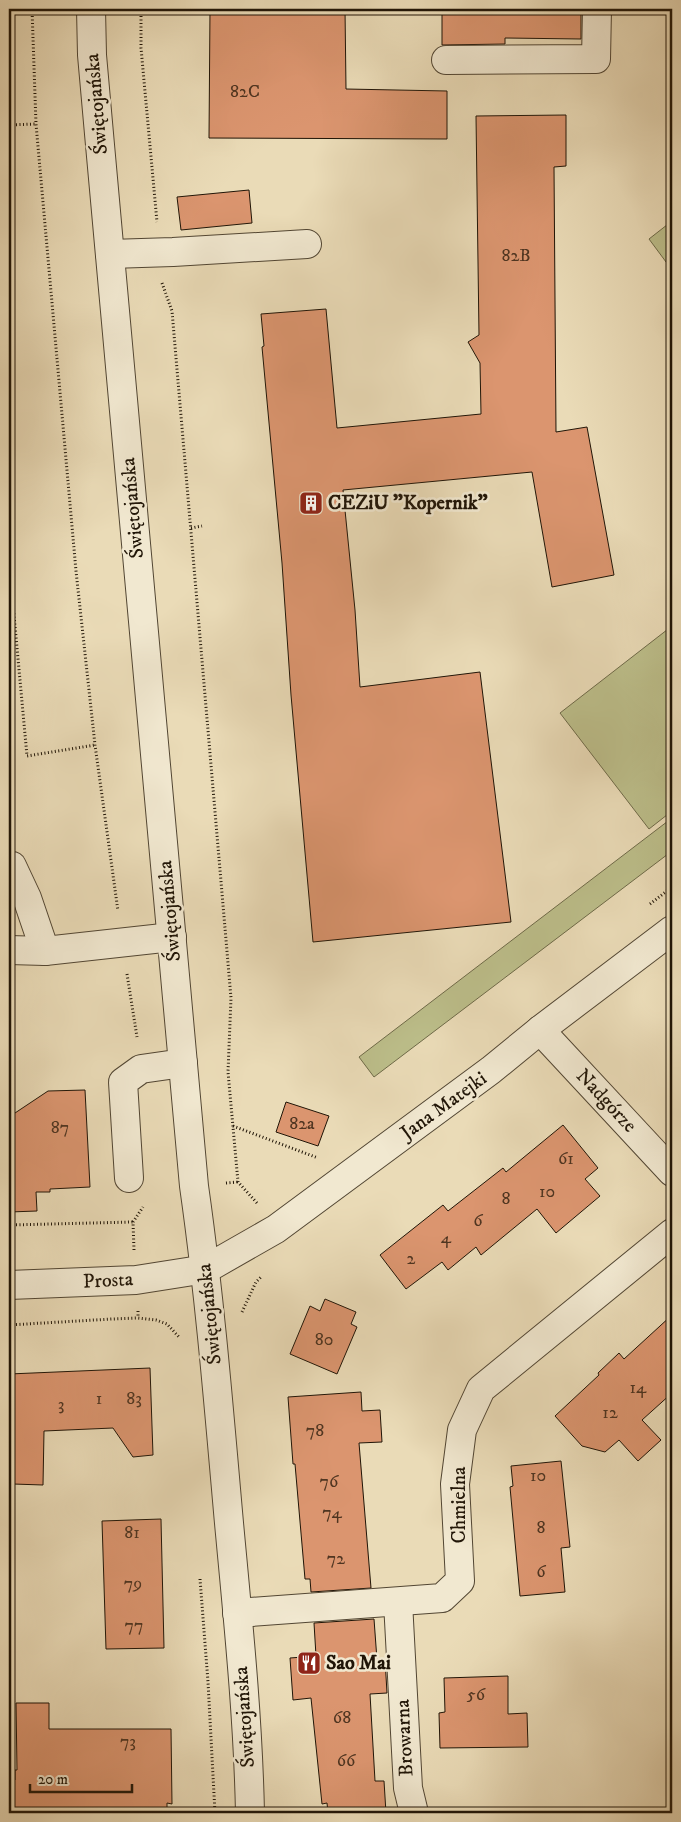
<svg xmlns="http://www.w3.org/2000/svg" width="681" height="1822" font-family="'IM FELL DW Pica',serif">
  <rect width="100%" height="100%" fill="#eadbb7"/>
  <filter id="stains"><feTurbulence type="fractalNoise" baseFrequency=".004" numOctaves="4"/><feColorMatrix values="0 0 0 0 .2 0 0 0 0 .09 0 0 0 0 .02 0 0 0 .5 -.17"/></filter>
  <radialGradient id="worn" r=".72"><stop offset=".6" stop-color="#630" stop-opacity="0"/><stop offset="1" stop-color="#630" stop-opacity=".3"/></radialGradient>
  <!-- green -->
  <g fill="#bcbe8a" stroke="#6e6a48">
    <polygon points="672,221 672,270 649,239"/>
    <polygon points="672,626 672,811 649,829 560,713"/>
    <polygon points="672,818 672,851 374,1077 359,1057"/>
  </g>
  <!-- building -->
  <g fill="#db956f" stroke="#201507">
    <polygon points="210,9 345,9 346,89 447,91 447,139 209,138"/>
    <polygon points="442,9 581,9 581,39 505,38 505,44 442,45"/>
    <polygon points="566,115 566,166 554,167 556,432 587,427 614,575 552,587 532,472 343,490 355,610 360,687 480,672 511,922 313,942 291,695 282,563 262,347 264,346 261,314 326,309 337,428 481,414 480,363 468,342 479,335 476,116"/>
    <polygon points="249,190 252,223 181,230 177,197"/>
    <polygon points="85,1090 90,1187 50,1189 50,1192 36,1192 37,1211 9,1212 9,1117 48,1091"/>
    <polygon points="286,1102 329,1116 318,1146 276,1132"/>
    <polygon points="563,1125 598,1168 585,1179 600,1196 556,1233 537,1209 481,1255 476,1247 448,1270 442,1262 406,1289 380,1255 443,1205 448,1211 503,1168 506,1172"/>
    <polygon points="325,1299 356,1312 351,1324 357,1327 337,1374 290,1354 310,1306 320,1311"/>
    <polygon points="672,1315 672,1393 642,1420 661,1440 638,1461 619,1440 605,1452 582,1446 555,1416 599,1375 598,1373 619,1353 624,1359"/>
    <polygon points="150,1368 153,1455 133,1457 113,1428 44,1431 43,1485 13,1484 14,1424 9,1424 9,1374"/>
    <polygon points="361,1392 362,1411 380,1410 382,1442 359,1443 371,1588 311,1592 310,1579 305,1579 295,1464 293,1464 288,1397"/>
    <polygon points="561,1461 570,1547 561,1548 565,1592 520,1596 510,1487 513,1486 511,1466"/>
    <polygon points="161,1519 164,1648 106,1649 102,1521"/>
    <polygon points="374,1619 377,1660 385,1659 387,1693 370,1694 375,1781 384,1781 386,1813 328,1813 327,1803 322,1804 311,1698 293,1700 290,1658 316,1656 314,1623"/>
    <polygon points="508,1676 508,1714 527,1713 528,1747 440,1748 439,1713 445,1712 444,1678"/>
    <polygon points="16,1703 49,1703 49,1729 171,1729 172,1804 167,1803 167,1813 9,1813 9,1780 15,1780 15,1770 17,1770"/>
  </g>
  <g fill="none" stroke-linecap="round" stroke-linejoin="round">
    <!-- minor casing -->
    <g stroke="#524633" stroke-width="30">
      <g id="minor">
        <path d="M91 9 92 55 100 145 194 1186C210 1298 219 1410 229 1523 238 1620 248 1716 250 1813"/>
        <polyline points="446,60 596,59 597,9"/>
        <polyline points="110,254 173,252 307,244"/>
        <polyline points="9,866 12,866 27,898 45,951"/>
        <polyline points="9,950 45,951 172,937"/>
        <polyline points="540,1030 672,1172"/>
        <polyline points="129,1178 123,1082 141,1069 183,1063"/>
        <polyline points="9,1285 136,1280 206,1269 276,1229 491,1070 540,1030 672,930"/>
        <polyline points="398,1602 408,1788 414,1813"/>
        <polyline points="237,1613 442,1598 460,1581 455,1484 462,1430 481,1389 672,1233"/>
      </g>
    </g>
    <!-- path -->
    <g stroke="#201507" stroke-width="3" stroke-dasharray="1 2.5" stroke-linecap="butt">
      <polyline points="32,9 36,124 76,571 95,745 118,911"/>
      <polyline points="141,9 141,48 157,222"/>
      <polyline points="9,125 36,124"/>
      <polyline points="162,283 172,311 231,998 228,1072 238,1182 257,1203"/>
      <polyline points="191,528 202,526"/>
      <polyline points="9,561 27,756 95,745"/>
      <polyline points="650,904 672,887"/>
      <polyline points="127,974 137,1037"/>
      <polyline points="233,1126 318,1158"/>
      <polyline points="226,1183 238,1182"/>
      <polyline points="9,1225 133,1222"/>
      <polyline points="134,1250 133,1222 143,1207"/>
      <polyline points="138,1311 138,1318"/>
      <polyline points="242,1312 256,1282 262,1276"/>
      <polyline points="9,1325 112,1319 138,1318 156,1320 167,1324 179,1337"/>
      <polyline points="200,1579 208,1682 215,1813"/>
    </g>
    <!-- minor -->
    <use href="#minor" stroke="#f1e8d0" stroke-width="28"/>
  </g>
  <!-- icons -->
  <defs>
    <g id="building-square" transform="scale(1.25)"><rect x="-9" y="-9" width="18" height="18" rx="4" fill="#8f2418" stroke="#f1e8d0"/><path d="M-4-6H4V6H1V3H-1V6H-4ZM-2.5-4.3h1.7v1.8h-1.7ZM.8-4.3h1.7v1.8H.8ZM-2.5-1h1.7V.8h-1.7ZM.8-1h1.7V.8H.8Z" fill="#fff"/></g>
    <g id="restaurant-square" transform="scale(1.25)"><rect x="-9" y="-9" width="18" height="18" rx="4" fill="#8f2418" stroke="#f1e8d0"/><path d="M-5-6h1v4h1v-4h1v4h1v-4h1v5L-1.5 .5V6h-2V.5L-5-1ZM5-6V6H3V1.5H1.5Q1.5-4 5-6Z" fill="#fff"/></g>
  </defs>
  <g fill-rule="evenodd">
    <use href="#building-square" x="311" y="503"/>
    <use href="#restaurant-square" x="309" y="1663"/>
  </g>
  <g text-anchor="middle" dominant-baseline="central" stroke-width="5" stroke-linejoin="round" paint-order="stroke">
    <!-- number labels -->
    <g font-size="18" fill="#4f3521">
      <text x="245" y="92">82C</text>
      <text x="516" y="256">82B</text>
      <text x="302" y="1124">82a</text>
      <text x="60" y="1128">87</text>
      <text x="566" y="1159">61</text>
      <text x="547" y="1192">10</text>
      <text x="506" y="1199">8</text>
      <text x="478" y="1221">6</text>
      <text x="446" y="1238">4</text>
      <text x="411" y="1259">2</text>
      <text x="324" y="1340">80</text>
      <text x="638" y="1388">14</text>
      <text x="99" y="1399">1</text>
      <text x="134" y="1399">83</text>
      <text x="61" y="1405">3</text>
      <text x="610" y="1413">12</text>
      <text x="315" y="1431">78</text>
      <text x="538" y="1476">10</text>
      <text x="329" y="1482">76</text>
      <text x="332" y="1513">74</text>
      <text x="541" y="1528">8</text>
      <text x="132" y="1533">81</text>
      <text x="336" y="1559">72</text>
      <text x="541" y="1572">6</text>
      <text x="133" y="1584">79</text>
      <text x="134" y="1626">77</text>
      <text x="476" y="1695">56</text>
      <text x="342" y="1718">68</text>
      <text x="128" y="1742">73</text>
      <text x="346" y="1761">66</text>
    </g>
    <!-- street labels -->
    <g font-size="20" fill="#201507" stroke="#f1e8d0">
      <text transform="translate(97 104) rotate(-95)">Świętojańska</text>
      <text transform="translate(133 508) rotate(-95)">Świętojańska</text>
      <text transform="translate(170 911) rotate(-95)">Świętojańska</text>
      <text transform="translate(606 1101) rotate(47)">Nadgórze</text>
      <text transform="translate(444 1106) rotate(-36)">Jana Matejki</text>
      <text transform="translate(108 1281) rotate(-3)">Prosta</text>
      <text transform="translate(210 1314) rotate(-96)">Świętojańska</text>
      <text transform="translate(459 1505) rotate(-90)">Chmielna</text>
      <text transform="translate(245 1717) rotate(-94)">Świętojańska</text>
      <text transform="translate(405 1738) rotate(-93)">Browarna</text>
    </g>
    <!-- poi labels -->
    <g font-size="20" font-weight="bold" fill="#201507" stroke="#f1e8d0" text-anchor="start">
      <text x="328" y="503">CEZiU "Kopernik"</text>
      <text x="326" y="1663">Sao Mai</text>
    </g>
  </g>
  <!-- margin -->
  <rect width="681" height="1822" fill="none" stroke="#eadbb7" stroke-width="30"/>
  <rect x="10" y="10" width="661" height="1802" fill="none" stroke="#201507" stroke-width="2.5"/>
  <rect x="15" y="15" width="651" height="1792" fill="none" stroke="#201507"/>
  <!-- scale -->
  <path d="M30 1784v8h102v-8" fill="none" stroke="#201507" stroke-width="2.5"/>
  <text x="38" y="1784" font-size="15" fill="#201507" stroke="#f1e8d0" stroke-width="4" paint-order="stroke">20 m</text>
  <rect width="100%" height="100%" filter="url(#stains)"/>
  <rect width="100%" height="100%" fill="url(#worn)"/>
</svg>
